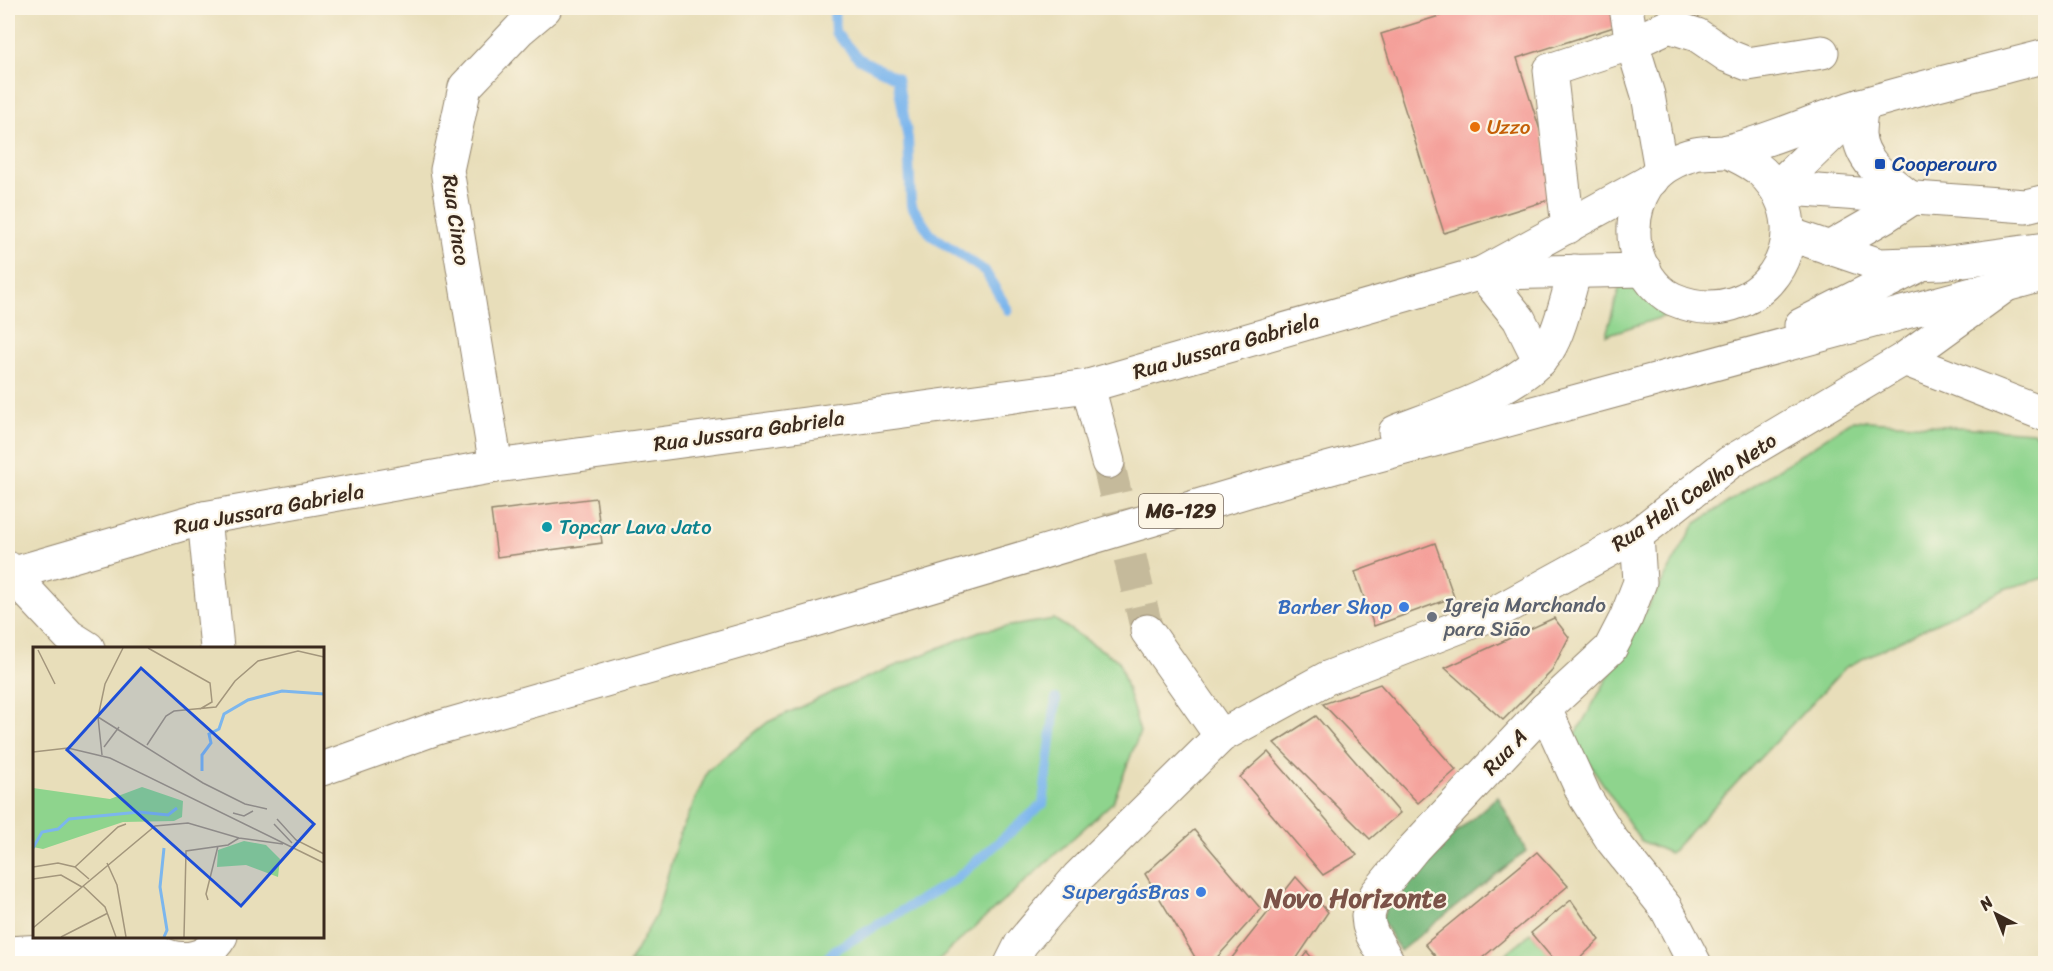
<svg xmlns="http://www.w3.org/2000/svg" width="2053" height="971" font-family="Sriracha,sans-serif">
  <rect width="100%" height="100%" fill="#fcf5e5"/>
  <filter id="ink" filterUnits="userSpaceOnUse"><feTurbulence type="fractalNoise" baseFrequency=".0167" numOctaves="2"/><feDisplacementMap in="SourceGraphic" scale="12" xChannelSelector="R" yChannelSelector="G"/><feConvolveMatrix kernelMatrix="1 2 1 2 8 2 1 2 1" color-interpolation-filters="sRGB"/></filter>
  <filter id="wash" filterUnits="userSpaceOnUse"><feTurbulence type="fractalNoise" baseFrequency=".008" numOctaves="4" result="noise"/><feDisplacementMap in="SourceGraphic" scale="24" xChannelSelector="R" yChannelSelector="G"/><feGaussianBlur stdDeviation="1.35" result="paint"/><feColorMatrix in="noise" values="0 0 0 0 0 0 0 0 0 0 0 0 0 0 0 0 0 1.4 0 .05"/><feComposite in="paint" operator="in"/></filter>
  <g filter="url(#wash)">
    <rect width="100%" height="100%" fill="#e8deba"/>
    <!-- green -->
    <g fill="#8ed48d" stroke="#647f56" stroke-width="1.5">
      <polygon points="1625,267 1678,312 1606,335"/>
      <polygon points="1853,420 2033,432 2045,444 2045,578 2007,588 1846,667 1670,853 1641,841 1573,739 1695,524"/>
      <polygon points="1054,619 1119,661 1140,732 1113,802 935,963 629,963 656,915 678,839 708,770 768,722 839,689 980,631"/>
      <polygon points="1531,933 1557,963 1493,964"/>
    </g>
    <!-- forest -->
    <polygon fill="#72b678" stroke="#56704b" stroke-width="1.5" points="1498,796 1526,851 1400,951 1382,921 1391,890"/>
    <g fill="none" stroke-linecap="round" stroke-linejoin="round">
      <!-- stream -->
      <g stroke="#7cb6ed" stroke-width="10">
        <polyline points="834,8 835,32 858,58 897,78 908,139 911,205 931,235 985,271 1008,310"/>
        <polyline points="822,964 835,950 956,879 1043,804 1056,699"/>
      </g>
    </g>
    <g id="blocks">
      <!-- building -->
      <g fill="#f49f99">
        <polygon points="1465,8 1612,8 1617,26 1517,58 1561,196 1444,233 1381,34"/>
        <polygon points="596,498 602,543 497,557 491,511"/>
        <polygon points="1435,543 1454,597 1374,626 1355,572"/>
        <polygon points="1554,618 1569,637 1551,672 1503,720 1445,668"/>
        <polygon points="1380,684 1456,770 1418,803 1323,704"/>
        <polygon points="1316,716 1400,813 1370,839 1274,743"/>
        <polygon points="1268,752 1357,855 1323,875 1240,777"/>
        <polygon points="1194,830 1261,909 1211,964 1199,964 1145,874"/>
        <polygon points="1537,852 1568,886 1475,964 1442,964 1425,944"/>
        <polygon points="1296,877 1328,912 1293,964 1227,964"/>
        <polygon points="1571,900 1599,940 1574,964 1557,964 1531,933"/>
        <polygon points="1307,952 1317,964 1298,964"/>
      </g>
    </g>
  </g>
  <g filter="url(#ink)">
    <use href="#blocks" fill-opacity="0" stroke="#92846c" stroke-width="1.5"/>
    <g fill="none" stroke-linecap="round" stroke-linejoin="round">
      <!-- minor-tunnel -->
      <polyline stroke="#c5ba9b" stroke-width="33" stroke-dasharray="33 16" stroke-linecap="butt" points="1108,462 1147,631"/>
      <!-- minor casing -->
      <g stroke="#92846c" stroke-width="35">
        <g id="minor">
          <polyline points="1626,8 1632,43 1648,95 1661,170"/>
          <path d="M1861 105C1861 115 1859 124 1859 134 1861 164 1890 181 1911 199"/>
          <path d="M1727 151C1738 157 1753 163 1762 172 1828 237 1758 336 1673 299 1653 290 1638 265 1635 245 1631 219 1638 189 1660 171 1667 165 1682 157 1692 155 1703 151 1716 154 1728 151 1773 140 1816 119 1861 105 1922 87 1984 72 2046 56"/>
          <polyline points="1776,188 2026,206 2046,201"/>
          <polyline points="1776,188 1856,111"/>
          <polyline points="1568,227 1550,70 1632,43 1669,26 1697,35 1728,56 1748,64 1822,52"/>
          <polyline points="1829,248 1885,216 1911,199"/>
          <polyline points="1482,273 1519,319 1540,361"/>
          <polyline points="1487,273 1645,270"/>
          <polyline points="1904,359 2046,415"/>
          <polyline points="1088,386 1108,462"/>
          <polyline points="496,466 447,170 465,87 520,29 545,8"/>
          <polyline points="204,518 217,648"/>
          <polyline points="8,568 11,574 69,636 88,648"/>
          <polyline points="11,574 204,518 496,466 1088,386 1482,273 1652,180"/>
          <polyline points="1147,631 1221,736"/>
          <polyline points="1545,709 1585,797 1612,840 1666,908 1695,964"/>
          <path d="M142 936C161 964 203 968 221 936"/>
          <polyline points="1011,964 1021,944 1078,877 1221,736 1327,678 1495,613 1637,535 1729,463 1904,359 2006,285"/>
          <polyline points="1389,964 1372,934 1369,925 1368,916 1372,902 1377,893 1414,848 1545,709 1610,649 1626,618 1640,582 1637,535"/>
        </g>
      </g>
      <!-- major casing -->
      <g stroke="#92846c" stroke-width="35">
        <g id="major">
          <polyline points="1789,234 1880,265 1942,263 2046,249"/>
          <polyline points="1801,325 1916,267"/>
          <path d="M1395 432C1438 415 1522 389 1548 350 1560 332 1568 294 1575 271"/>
          <polyline points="322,769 434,729 808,622 1268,485 2046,274"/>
          <polyline points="8,953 147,945"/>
        </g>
      </g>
      <!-- minor -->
      <use href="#minor" stroke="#fff" stroke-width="33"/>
      <!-- major -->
      <use href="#major" stroke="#fff" stroke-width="33"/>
    </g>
  </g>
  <!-- markers -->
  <circle fill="#e8710a" stroke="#fcf5e5" stroke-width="2" cx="1475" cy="127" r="6"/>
  <rect fill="#1a4fb4" stroke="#fcf5e5" stroke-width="2" x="1874" y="158" width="12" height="12" rx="3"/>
  <circle fill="#0f9aa8" stroke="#fcf5e5" stroke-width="2" cx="547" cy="527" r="6"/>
  <g fill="#3f7fe0" stroke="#fcf5e5" stroke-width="2">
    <circle cx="1404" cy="607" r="6"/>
    <circle cx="1201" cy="892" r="6"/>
  </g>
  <circle fill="#6b7280" stroke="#fcf5e5" stroke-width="2" cx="1432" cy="617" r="6"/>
  <g text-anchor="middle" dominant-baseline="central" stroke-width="4.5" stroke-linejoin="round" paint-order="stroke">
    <!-- shield labels -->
    <rect fill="#fcf5e5" stroke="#75675a" stroke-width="1.5" x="1139" y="494" width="84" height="34" rx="4.5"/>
    <g font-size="20" font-weight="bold" fill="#3b2a1e">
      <text x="1181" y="511">MG-129</text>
    </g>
    <!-- food labels -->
    <g font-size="21" fill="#c56008" stroke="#fcf5e5" text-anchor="start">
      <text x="1487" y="127">Uzzo</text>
    </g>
    <!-- transit labels -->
    <g font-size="21" fill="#164399" stroke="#fcf5e5" text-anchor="start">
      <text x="1892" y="164">Cooperouro</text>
    </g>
    <!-- street labels -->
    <g font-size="21" fill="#3b2a1e" stroke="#fcf5e5">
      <text transform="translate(456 220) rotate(82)">Rua Cinco</text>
      <text transform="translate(1226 346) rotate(-16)">Rua Jussara Gabriela</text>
      <text transform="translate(749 431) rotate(-8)">Rua Jussara Gabriela</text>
      <text transform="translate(1694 492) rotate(-34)">Rua Heli Coelho Neto</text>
      <text transform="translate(269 509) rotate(-11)">Rua Jussara Gabriela</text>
      <text transform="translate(1505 752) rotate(-47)">Rua A</text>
    </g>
    <!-- culture labels -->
    <g font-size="21" fill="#0d838f" stroke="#fcf5e5" text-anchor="start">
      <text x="559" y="527">Topcar Lava Jato</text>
    </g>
    <!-- worship labels -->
    <g font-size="21" fill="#5b616d" stroke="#fcf5e5" text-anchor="start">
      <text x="1444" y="605">Igreja Marchando<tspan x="1444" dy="24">para Sião</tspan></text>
    </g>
    <!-- shop labels -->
    <g font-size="21" fill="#366cbe" stroke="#fcf5e5" text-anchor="end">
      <text x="1392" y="607">Barber Shop</text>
      <text x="1189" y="892">SupergásBras</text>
    </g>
    <!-- district labels -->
    <g font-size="27" font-weight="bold" fill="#7c5349" stroke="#fcf5e5">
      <text x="1355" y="898">Novo Horizonte</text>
    </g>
  </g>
  <!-- overview -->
  <g transform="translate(33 647)">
    <rect width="291" height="291" fill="#e8deba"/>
    <path d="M109 140 150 154 149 170 141 174 90 175 10 202 0 200V141L77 152ZM211 194 233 198 247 212 245 230 213 218 184 220 185 203Z" fill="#8ed48d"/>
    <path fill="none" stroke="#7cb6ed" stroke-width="3" d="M169 124V108L178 96 176 87 186 82 191 67 215 53 249 44 291 47M0 201 9 185 25 182 36 172 106 165 135 168 144 161M131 201 127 240 134 283 131 290"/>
    <path fill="none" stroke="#a3967c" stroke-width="1.5" d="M115 1 177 36 179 55 167 62M5 3 22 37M65 70 170 136 212 157 234 162M114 98 133 69 141 64 183 60 202 34 225 14 265 4 291 10M71 100 86 80M0 105 35 101 77 111 291 216M69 108 65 70 72 37 90 1M200 166 211 169 220 164M244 172 263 193 291 207M241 177 259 196M74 216 84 238 93 290M0 220 25 216 42 220 56 232M42 220 85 180 93 177M0 232 28 228 49 240M50 239 72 260 83 290M175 253 173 247 185 199M0 281 122 179 155 176 206 191 250 197M28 290 75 266M151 290 153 204 195 198 206 191"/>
    <path fill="#1d4ed8" fill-opacity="0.15" stroke="#1d4ed8" stroke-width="3" d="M108 21 281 177 208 259 34 103Z"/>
    <rect width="291" height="291" fill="none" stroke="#3b2a1e" stroke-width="3"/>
  </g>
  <!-- margin -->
  <rect width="2053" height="971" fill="none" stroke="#fcf5e5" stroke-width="30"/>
  <!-- north arrow -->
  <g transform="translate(1996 914) rotate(318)" stroke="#fcf5e5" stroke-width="4.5" paint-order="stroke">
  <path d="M0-4.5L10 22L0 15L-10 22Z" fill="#3b2a1e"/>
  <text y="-9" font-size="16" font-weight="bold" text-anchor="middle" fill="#3b2a1e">N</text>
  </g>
</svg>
